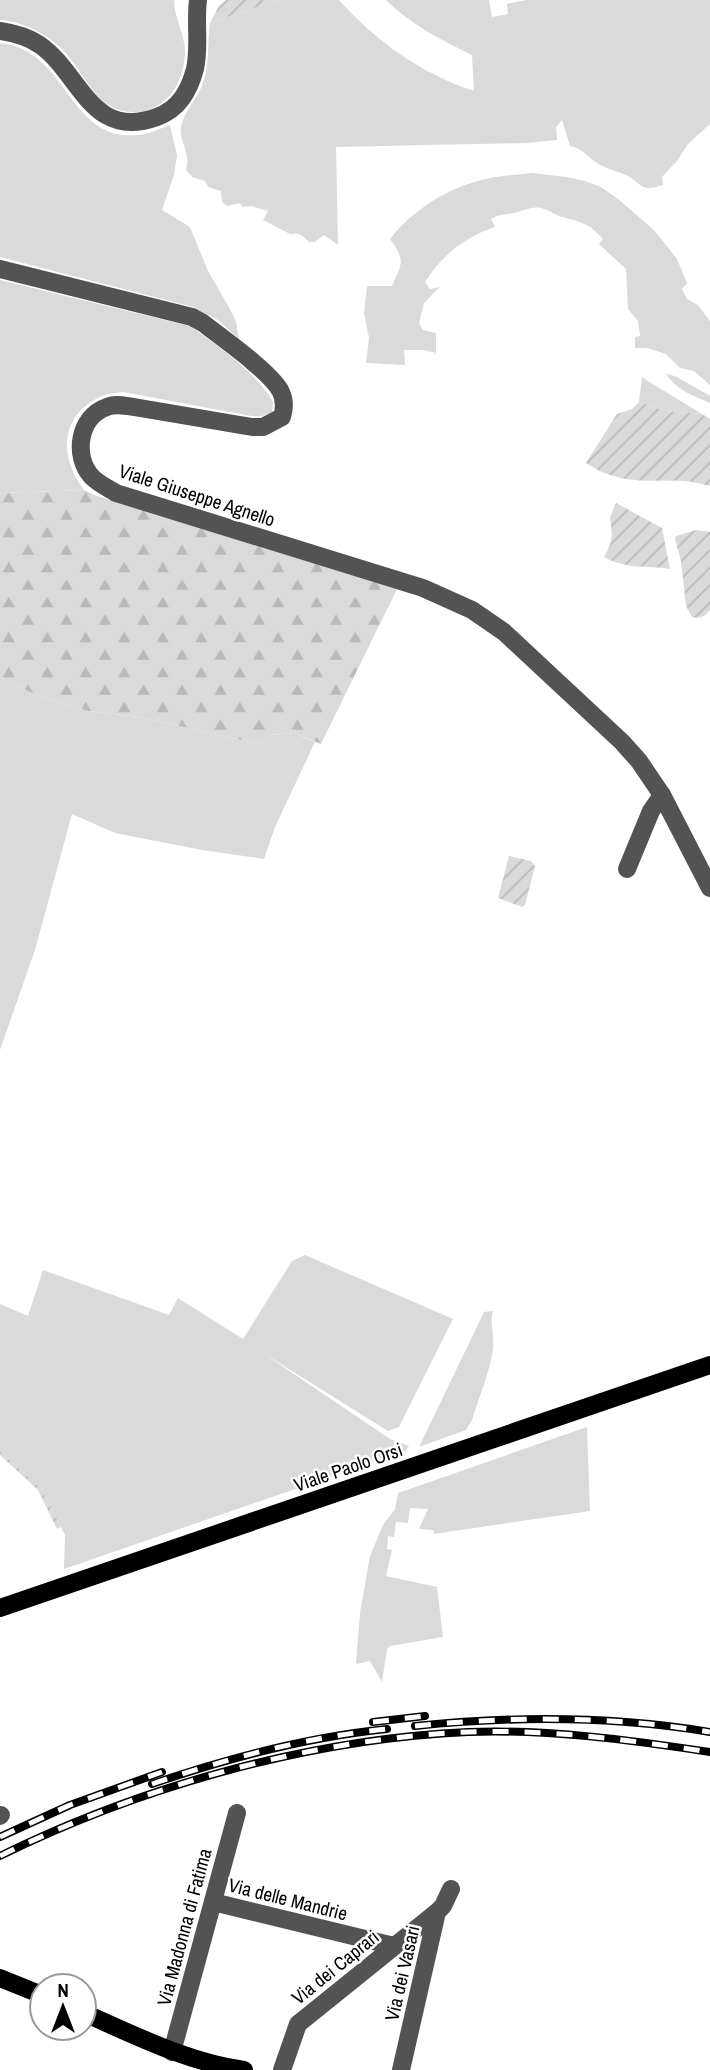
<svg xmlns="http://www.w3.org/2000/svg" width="710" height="2070" font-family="'Archivo Narrow',sans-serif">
  <defs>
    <pattern id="forest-firs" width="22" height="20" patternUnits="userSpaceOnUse" patternTransform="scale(1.75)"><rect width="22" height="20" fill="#dadada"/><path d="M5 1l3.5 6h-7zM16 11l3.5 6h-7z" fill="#b9b9b9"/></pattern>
    <pattern id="garden-furrows" width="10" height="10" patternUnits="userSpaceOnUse" patternTransform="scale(1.75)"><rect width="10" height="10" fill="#dadada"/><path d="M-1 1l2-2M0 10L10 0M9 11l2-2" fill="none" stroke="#b9b9b9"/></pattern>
  </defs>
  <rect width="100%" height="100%" fill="#fff"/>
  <!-- grass -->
  <g fill="#dadada">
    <path d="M0 0H174C174 18 185 34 185 52 185 68 178 90 165 100 156 108 147 112 136 112 96 114 86 73 62 49 46 34 22 21 0 20Z"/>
    <path d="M277 0H339C377 42 420 73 474 91L472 55C441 40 410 24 386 0H489L492 17 508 14 507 4 526 0H710V124L688 144 677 161 662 177 663 185C658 186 652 189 647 188 640 187 634 179 628 176 618 171 606 169 597 163 585 155 585 150 570 146L562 120 556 127 557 140 527 143 336 147 338 245 324 235 315 242H309C303 235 298 232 290 234L263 220 268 211 251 206 242 207 240 203 227 206 222 202 221 191 208 187 205 181 192 177 186 170C191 151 179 142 181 127 184 111 198 98 203 83 210 63 207 43 210 23Z"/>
    <path d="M0 43C15 45 28 50 39 60 72 88 84 141 139 135 150 134 160 128 170 125L177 155 174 175 162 210 190 227 208 271 230 309 236 322 239 339 218 320 193 307 0 257Z"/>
    <path d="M532 173 567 177 585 181 601 187 618 199 655 231 677 259 687 283 682 289 687 299 698 305 710 321V385L694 371 680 368 666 354 647 348H635V337L640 336 638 321 628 309 626 269 599 244 603 239C588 222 580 222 559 216 554 214 549 210 544 209 534 205 526 210 517 212 506 216 504 212 491 219L495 227C465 237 442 255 425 282L430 289 440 287 424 303 419 323 423 330 436 333V353L424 350H404L405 365 366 363 369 338 364 313 367 286H392C402 262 406 262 390 239 412 211 447 188 482 180 498 176 515 175 532 173Z"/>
    <path d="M0 280 189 326C215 342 259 376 273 402L272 412 262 416H251L123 392C116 393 108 393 102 396 59 415 59 457 84 490L0 493Z"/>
    <path d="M665 373 677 377 710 396V403C692 396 676 389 665 373Z"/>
    <polygon points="642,377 648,381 702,414 666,411 639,402"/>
    <polygon points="0,677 32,693 88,711 139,717 254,743 262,742 269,735 294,733 315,742 275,827 264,859 202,850 115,833 72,814 35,950 0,1050"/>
    <polygon points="305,1255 453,1319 399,1427 388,1431 263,1353 390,1439 409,1446 405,1451 64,1569 65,1535 41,1488 0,1451 0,1304 28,1316 43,1270 169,1315 178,1298 243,1339 292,1261"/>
    <path d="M493 1311C489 1322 495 1337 493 1350 489 1374 479 1397 472 1420L466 1430 419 1447 484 1312Z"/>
    <polygon points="587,1427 590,1511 434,1534 433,1530 419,1529 428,1509 410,1508 408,1523 396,1522 394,1537 388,1536 387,1549 392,1550 386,1576 437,1587 443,1637 390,1646 387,1649 382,1682 370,1661 356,1664 360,1613 370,1556 383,1525 395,1509 398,1493"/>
  </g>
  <!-- forest -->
  <polygon fill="url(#forest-firs)" points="84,490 97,496 397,589 321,744 294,733 269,735 262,742 254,743 139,717 88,711 32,693 0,677 0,493"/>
  <!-- garden -->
  <g fill="url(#garden-furrows)">
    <polygon points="226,0 277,0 210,23 219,6"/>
    <path d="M639 402 666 411 702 414 710 419V486C701 484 692 481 683 481 646 480 619 485 586 463L617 414 632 409Z"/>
    <path d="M616 503 662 528 670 569C645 565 628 570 604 557L610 545 612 535 610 517Z"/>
    <path d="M696 530 710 532V610C705 617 699 619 692 617L686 606 681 561 675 539 676 536Z"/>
    <polygon points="509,856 531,861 535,866 525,905 522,907 498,898"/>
    <polygon points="0,1451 41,1488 61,1527 57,1529 38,1490 0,1455"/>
  </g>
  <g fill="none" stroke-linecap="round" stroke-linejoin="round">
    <!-- minor -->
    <g stroke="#535353" stroke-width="18">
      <path d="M0 31C14 33 28 37 40 45 81 74 91 141 157 117 179 109 189 91 195 69 200 47 195 23 198 0"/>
      <path d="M0 269 192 317 203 323C222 338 268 370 280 390 285 399 285 407 282 417L263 427H252L134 407C125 406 115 403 107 407 78 417 73 457 92 477 99 484 108 488 116 493L423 588 472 610 504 632 622 742 639 761 662 795 710 888"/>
      <polyline points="627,869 651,811 662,795"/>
      <polyline points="0,1816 1,1815"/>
      <polyline points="213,1902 394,1946"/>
      <polyline points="172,2052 237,1813"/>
      <polyline points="282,2070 298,2024 437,1912"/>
      <polyline points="401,2070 437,1912 443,1906 451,1889"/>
    </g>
    <!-- major -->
    <g stroke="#000" stroke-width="18">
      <polyline points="0,1608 710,1365"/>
      <polyline points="0,1978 42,1995"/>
      <path d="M84 2013C137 2036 187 2062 244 2070"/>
    </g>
    <!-- rail casing -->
    <g stroke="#000" stroke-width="8">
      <g id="rail">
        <polyline points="373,1722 425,1716"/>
        <path d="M415 1726C512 1716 613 1716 710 1732"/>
        <path d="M152 1784C228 1758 307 1737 387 1729"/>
        <polyline points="0,1837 70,1805 162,1772"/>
        <path d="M0 1856C142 1786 310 1739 468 1732 549 1729 630 1740 710 1752"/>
      </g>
    </g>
    <!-- rail -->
    <use href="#rail" stroke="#fff" stroke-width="5" stroke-dasharray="16" stroke-linecap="butt"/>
  </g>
  <g text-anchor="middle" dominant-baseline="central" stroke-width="5" stroke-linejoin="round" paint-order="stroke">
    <!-- street labels -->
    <g font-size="19" fill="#000" stroke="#fff">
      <text transform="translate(197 495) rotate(18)">Viale Giuseppe Agnello</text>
      <text transform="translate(348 1467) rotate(-19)">Viale Paolo Orsi</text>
      <text transform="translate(288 1899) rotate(14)">Via delle Mandrie</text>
      <text transform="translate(184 1927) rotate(-75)">Via Madonna di Fatima</text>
      <text transform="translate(335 1967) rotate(-39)">Via dei Caprari</text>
      <text transform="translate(402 1973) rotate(-77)">Via dei Vasari</text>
    </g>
  </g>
  <!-- north arrow -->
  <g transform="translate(63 2007)"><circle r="33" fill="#ffffff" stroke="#999999" stroke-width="2"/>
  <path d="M0-5L12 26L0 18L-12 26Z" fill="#000000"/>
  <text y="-10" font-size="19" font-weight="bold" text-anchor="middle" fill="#000000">N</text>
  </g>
</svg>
